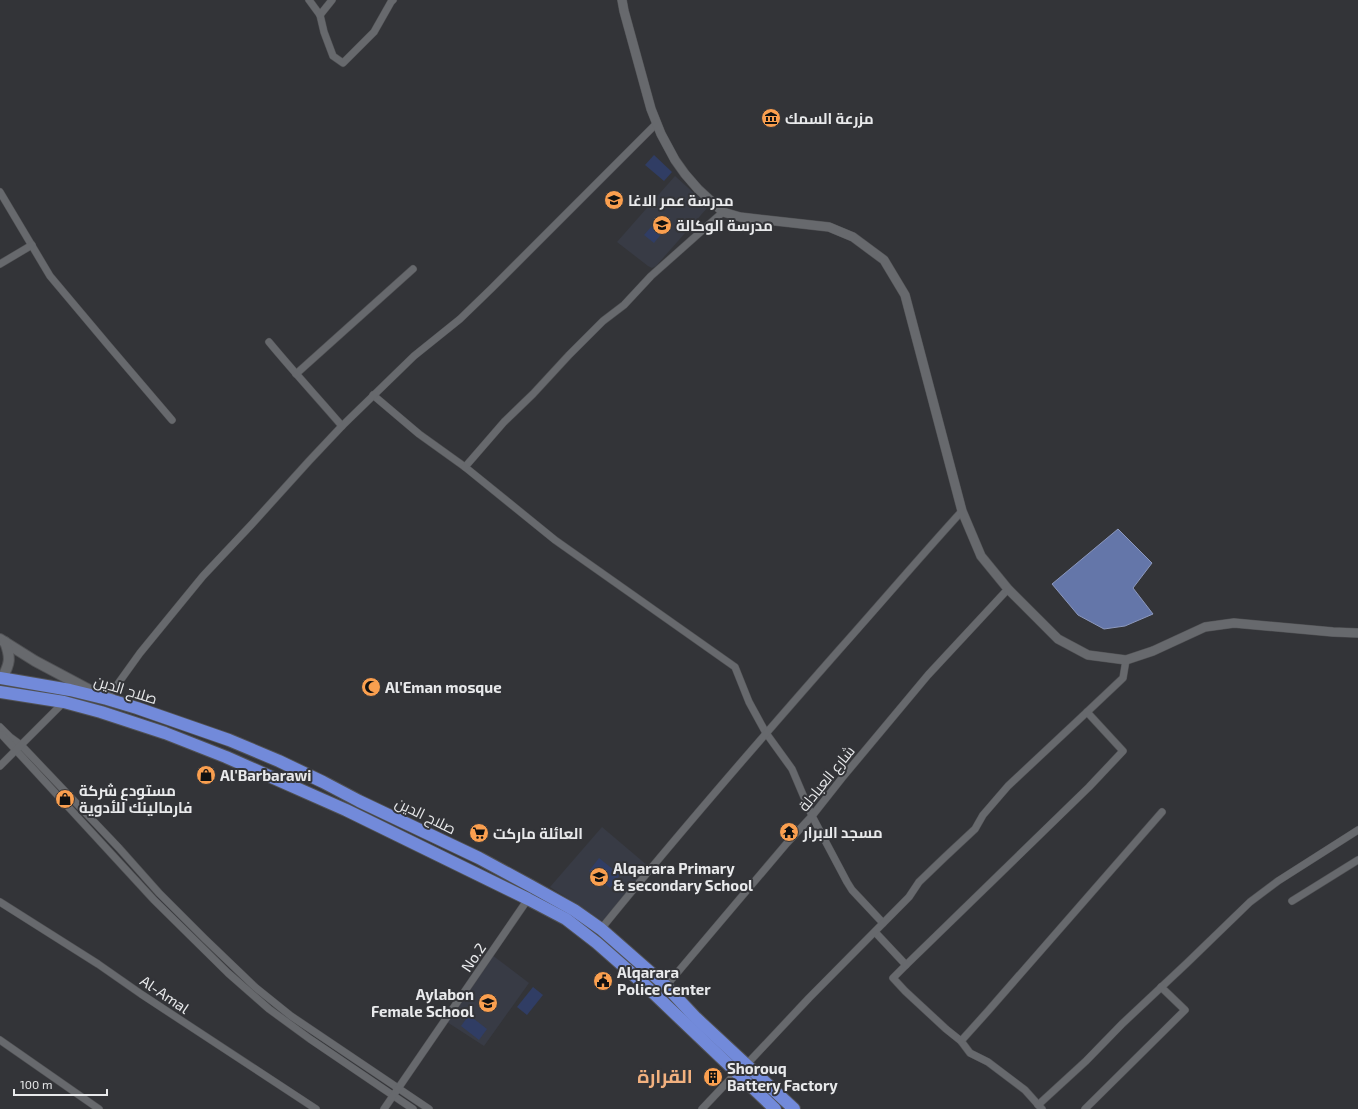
<svg xmlns="http://www.w3.org/2000/svg" width="1358" height="1109" font-family="'Exo 2',Cairo,sans-serif">
  <rect width="100%" height="100%" fill="#333438"/>
  <!-- built -->
  <g fill="#383b45">
    <polygon points="675,176 707,205 708,207 656,266 652,268 648,266 617,242"/>
    <polygon points="602,827 648,866 604,922 550,887"/>
    <polygon points="492,955 529,983 484,1046 447,1022"/>
  </g>
  <!-- green -->
  <g fill="#303d64">
    <polygon points="654,155 672,172 664,181 645,165"/>
    <polygon points="657,220 666,228 654,243 644,235"/>
    <polygon points="599,858 620,875 610,888 589,871"/>
    <polygon points="533,987 543,995 527,1015 517,1007"/>
    <polygon points="469,1015 487,1029 479,1040 461,1026"/>
  </g>
  <!-- water -->
  <polygon fill="#6476a9" stroke="#8c98bd" points="1118,529 1152,563 1133,588 1153,614 1125,626 1104,629 1078,615 1052,584"/>
  <g fill="none" stroke-linecap="round" stroke-linejoin="round">
    <!-- minor casing -->
    <g stroke="#505154" stroke-width="8">
      <g id="minor">
        <polyline points="309,0 320,15 324,32 333,56 343,63 374,32 391,2 393,0"/>
        <polyline points="320,15 332,0"/>
        <polyline points="0,192 50,276 108,345 172,420"/>
        <polyline points="0,264 32,245"/>
        <path d="M269 342C293 371 318 398 342 426"/>
        <polyline points="296,374 413,269"/>
        <polyline points="373,395 419,434 465,467 555,540 735,667 749,702 766,733 792,769 812,816 847,882 852,890 883,923"/>
        <polyline points="465,467 504,422 533,394 569,355 603,321 624,305 651,276 723,212"/>
        <polyline points="107,699 140,653 203,576 252,524 309,461 342,426 414,356 460,319 492,288 656,124"/>
        <polyline points="1087,712 1123,678 1126,660"/>
        <polyline points="0,727 10,737 21,745 119,848 159,893 205,939 255,987 291,1016 429,1109"/>
        <polyline points="2,735 154,900 228,973 269,1009 310,1039 413,1109"/>
        <polyline points="0,766 64,702"/>
        <polyline points="1292,901 1358,860"/>
        <polyline points="0,902 98,964 141,994 316,1109"/>
        <path d="M601 929C678 834 758 742 839 650 880 604 920 557 962 511"/>
        <polyline points="875,932 906,965 893,978 905,991 946,1029 961,1041 970,1053 988,1062 1025,1090 1042,1109"/>
        <polyline points="666,986 787,843 812,816 842,778 928,675 1008,589"/>
        <polyline points="0,1040 99,1109"/>
        <polyline points="961,1041 988,1011 1162,812"/>
        <polyline points="747,1064 809,998 909,897 919,882 945,857 975,829 983,815 1008,786 1087,712 1123,751 1089,787 906,965"/>
        <polyline points="1038,1105 1086,1061 1122,1024 1187,963 1250,902 1278,881 1358,830"/>
        <polyline points="384,1109 528,899"/>
        <polyline points="702,1109 737,1072"/>
        <polyline points="1085,1109 1185,1010 1161,987"/>
      </g>
    </g>
    <!-- tertiary casing -->
    <g stroke="#505154" stroke-width="10">
      <polyline id="tertiary" points="622,0 624,11 651,109 661,134 675,160 685,174 698,189 723,212 740,217 829,227 853,237 884,260 905,295 962,511 981,556 1008,589 1058,639 1088,655 1126,660 1153,651 1205,627 1234,623 1333,632 1358,633"/>
    </g>
    <!-- secondary casing -->
    <g stroke="#505154" stroke-width="12">
      <g id="secondary">
        <polyline points="0,639 35,661 97,694"/>
        <path d="M2 678C10 664 11 658 5 642"/>
      </g>
    </g>
    <!-- trunk casing -->
    <g stroke="#505154" stroke-width="14">
      <g id="trunk">
        <polyline points="0,678 70,690 107,699 137,708 229,740 279,761 323,782 359,801 479,858 529,885 574,910 601,929 666,986 696,1018 794,1109"/>
        <polyline points="0,692 64,702 101,712 165,733 226,757 346,810 528,899 566,919 597,943 646,986 775,1109"/>
      </g>
    </g>
    <!-- minor -->
    <use href="#minor" stroke="#67696d" stroke-width="7"/>
    <!-- tertiary -->
    <use href="#tertiary" stroke="#67696d" stroke-width="9"/>
    <!-- secondary -->
    <use href="#secondary" stroke="#67696d" stroke-width="10"/>
    <!-- trunk -->
    <use href="#trunk" stroke="#728ada" stroke-width="12"/>
  </g>
  <!-- icons -->
  <defs>
    <g id="museum-disc" transform="scale(1)"><circle r="9.5" fill="#fa9f4f" stroke="#333438"/><path d="M0-6L6-3V-2H-6V-3ZM-5-1h2V3h-2ZM-1-1h2V3h-2ZM3-1h2V3H3ZM-6 4H6V6H-6Z" fill="#111"/></g>
    <g id="school-disc" transform="scale(1)"><circle r="9.5" fill="#fa9f4f" stroke="#333438"/><path d="M0-5L7-2L0 1L-7-2ZM-4 1L0 2.5L4 1V4Q0 6-4 4Z" fill="#111"/></g>
    <g id="mosque-disc" transform="scale(1)"><circle r="9.5" fill="#fa9f4f" stroke="#333438"/><path d="M3.5-4.9A6 6 0 1 0 3.5 4.9A5 5 0 1 1 3.5-4.9Z" fill="#111"/></g>
    <g id="shop-disc" transform="scale(1)"><circle r="9.5" fill="#fa9f4f" stroke="#333438"/><path d="M-5-2.5h2.3a2.7 3.5 0 0 1 5.4 0H5L5.5 6h-11ZM-1.5-2.5h3a1.5 2.3 0 0 0-3 0Z" fill="#111"/></g>
    <g id="temple-disc" transform="scale(1)"><circle r="9.5" fill="#fa9f4f" stroke="#333438"/><path d="M0-6L5-2H3V0L6.5 2.5H4V6H1.5V3h-3V6H-4V2.5H-6.5L-3 0V-2H-5Z" fill="#111"/></g>
    <g id="supermarket-disc" transform="scale(1)"><circle r="9.5" fill="#fa9f4f" stroke="#333438"/><path d="M-6-5.5h2.5l.6 2H6L4.5 2H-2.5L-4.4-4H-6ZM-1.5 3.2a1.3 1.3 0 1 0 .1 0ZM3 3.2a1.3 1.3 0 1 0 .1 0Z" fill="#111"/></g>
    <g id="civic-disc" transform="scale(1)"><circle r="9.5" fill="#fa9f4f" stroke="#333438"/><path d="M-.6-6.5H3V-4.5H.6V-3L4-1V1h2V6H-6V1h2V-1L-.6-3ZM-1.2 2.5V6h2.4V2.5Z" fill="#111"/></g>
    <g id="building-disc" transform="scale(1)"><circle r="9.5" fill="#fa9f4f" stroke="#333438"/><path d="M-4-6H4V6H1V3H-1V6H-4ZM-2.5-4.3h1.7v1.8h-1.7ZM.8-4.3h1.7v1.8H.8ZM-2.5-1h1.7V.8h-1.7ZM.8-1h1.7V.8H.8Z" fill="#111"/></g>
  </defs>
  <g fill-rule="evenodd">
    <use href="#museum-disc" x="771" y="118"/>
    <use href="#school-disc" x="614" y="200"/>
    <use href="#school-disc" x="662" y="225"/>
    <use href="#mosque-disc" x="371" y="687"/>
    <use href="#shop-disc" x="206" y="775"/>
    <use href="#shop-disc" x="65" y="799"/>
    <use href="#temple-disc" x="789" y="832"/>
    <use href="#supermarket-disc" x="479" y="833"/>
    <use href="#school-disc" x="599" y="877"/>
    <use href="#civic-disc" x="603" y="981"/>
    <use href="#school-disc" x="488" y="1003"/>
    <use href="#building-disc" x="713" y="1077"/>
  </g>
  <g text-anchor="middle" dominant-baseline="central" stroke-width="4" stroke-linejoin="round" paint-order="stroke">
    <!-- poi labels -->
    <g font-size="15" font-weight="bold" fill="#e8e9eb" stroke="#333438" text-anchor="start">
      <text x="785" y="118">مزرعة السمك</text>
      <text x="628" y="200">مدرسة عمر الاغا</text>
      <text x="676" y="225">مدرسة الوكالة</text>
      <text x="385" y="687">Al'Eman mosque</text>
      <text x="220" y="775">Al'Barbarawi</text>
      <text x="79" y="790">مستودع شركة<tspan x="79" dy="17">فارمالينك للأدوية</tspan></text>
      <text x="803" y="832">مسجد الابرار</text>
      <text x="493" y="833">العائلة ماركت</text>
      <text x="613" y="868">Alqarara Primary<tspan x="613" dy="17">&amp; secondary School</tspan></text>
      <text x="617" y="972">Alqarara<tspan x="617" dy="17">Police Center</tspan></text>
      <text x="474" y="994" text-anchor="end">Aylabon<tspan x="474" dy="17">Female School</tspan></text>
      <text x="727" y="1068">Shorouq<tspan x="727" dy="17">Battery Factory</tspan></text>
    </g>
    <!-- street labels -->
    <g font-size="15" fill="#e8e9eb" stroke="#333438">
      <text transform="translate(126 689) rotate(17)">صلاح الدين</text>
      <text transform="translate(826 778) rotate(-51)">شارع العبادلة</text>
      <text transform="translate(426 815) rotate(26)">صلاح الدين</text>
      <text transform="translate(473 957) rotate(-56)">No.2</text>
      <text transform="translate(165 994) rotate(34)">Al-Amal</text>
    </g>
    <!-- district labels -->
    <g font-size="19" font-weight="bold" fill="#f2b17f" stroke="#333438">
      <text x="665" y="1075">القرارة</text>
    </g>
  </g>
  <!-- scale -->
  <path d="M14 1089v6h93v-6" fill="none" stroke="#e8e9eb" stroke-width="2"/>
  <text x="20" y="1089" font-size="12" fill="#e8e9eb" stroke="#333438" stroke-width="3" paint-order="stroke">100 m</text>
</svg>
